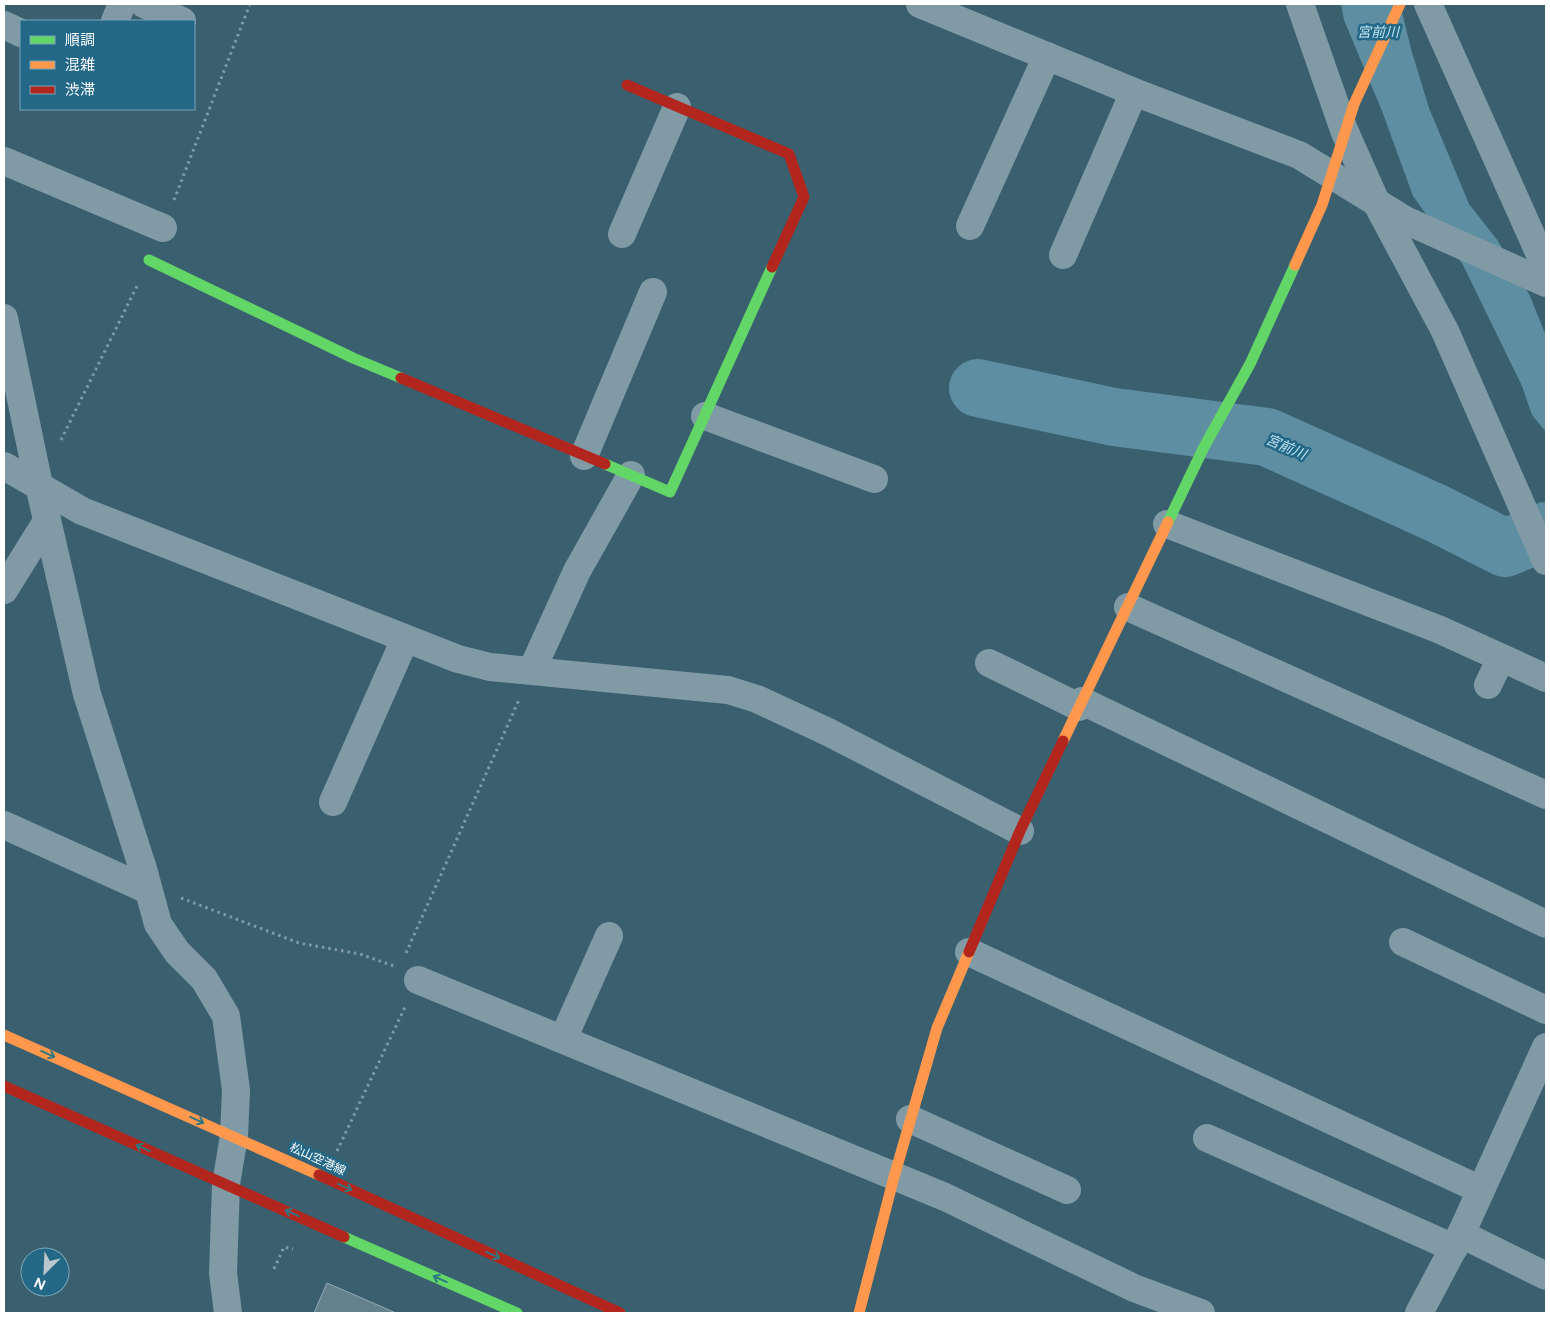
<svg xmlns="http://www.w3.org/2000/svg" width="1550" height="1317" font-family="Figtree,'Noto Sans JP',sans-serif">
  <rect width="100%" height="100%" fill="#3a6070"/>
  <!-- water -->
  <polygon fill="#5e8ea1" points="1341,4 1400,4 1411,49 1429,108 1469,204 1498,241 1530,296 1546,336 1546,432 1532,415 1522,386 1463,265 1413,196 1382,111 1344,20"/>
  <g fill="none" stroke-linecap="round" stroke-linejoin="round">
    <!-- river -->
    <polyline stroke="#5e8ea1" stroke-width="58" points="978,388 1114,417 1267,437 1436,513 1505,548 1546,531"/>
  </g>
  <!-- building -->
  <polygon fill="#64808c" stroke="#94aab4" points="327,1283 396,1313 314,1313"/>
  <g fill="none" stroke-linecap="round" stroke-linejoin="round">
    <!-- path -->
    <g stroke="#809ba6" stroke-width="3" stroke-dasharray="2.5 4" stroke-linecap="butt">
      <polyline points="174,200 250,4"/>
      <polyline points="61,440 137,286"/>
      <polyline points="181,898 299,943 360,954 394,966"/>
      <polyline points="406,953 519,700"/>
      <polyline points="337,1151 405,1007"/>
      <polyline points="274,1269 284,1247 293,1249"/>
    </g>
    <!-- street -->
    <g stroke="#809ba6" stroke-width="28">
      <polyline points="144,4 182,21"/>
      <polyline points="920,4 1134,92 1299,155 1405,220 1546,283"/>
      <polyline points="1300,4 1344,130 1376,202 1445,331 1546,561"/>
      <polyline points="1428,4 1546,268"/>
      <polyline points="115,21 122,4"/>
      <polyline points="4,25 21,33"/>
      <polyline points="4,161 163,228"/>
      <polyline points="970,226 1047,56"/>
      <polyline points="622,234 677,107"/>
      <polyline points="1063,255 1134,92"/>
      <polyline points="4,318 39,485 87,694 143,869 158,924 177,952 204,979 226,1016 236,1090 234,1136 226,1184 223,1273 228,1313"/>
      <polyline points="705,416 874,479"/>
      <polyline points="584,456 653,292"/>
      <polyline points="4,466 82,511 458,659 490,667 728,690 757,699 828,732 1020,831"/>
      <polyline points="1167,524 1438,629 1546,678"/>
      <polyline points="4,590 47,521"/>
      <polyline points="1128,607 1546,795"/>
      <polyline points="989,663 1079,707"/>
      <polyline points="532,670 577,571 631,475"/>
      <polyline points="1488,685 1501,658"/>
      <polyline points="1082,701 1546,924"/>
      <polyline points="333,802 405,639"/>
      <polyline points="4,825 148,890"/>
      <polyline points="1403,942 1546,1010"/>
      <polyline points="969,952 1481,1190"/>
      <polyline points="418,980 945,1197 1134,1288 1201,1313"/>
      <polyline points="563,1039 609,936"/>
      <polyline points="910,1119 1067,1190"/>
      <polyline points="1207,1138 1454,1248"/>
      <polyline points="1461,1234 1546,1276"/>
      <polyline points="1419,1313 1461,1234 1546,1047"/>
    </g>
    <!-- fast -->
    <g stroke="#63d668" stroke-width="11">
      <polyline points="149,260 353,358 401,378"/>
      <polyline points="605,464 670,492 772,267"/>
      <polyline points="1168,522 1204,447 1250,364 1295,265"/>
      <polyline points="344,1237 517,1313"/>
    </g>
    <!-- slow -->
    <g stroke="#ff974d" stroke-width="11">
      <polyline points="1295,265 1322,205 1354,104 1400,4"/>
      <polyline points="1063,741 1168,522"/>
      <polyline points="4,1035 319,1175"/>
      <polyline points="859,1313 894,1177 937,1028 969,952"/>
    </g>
    <!-- jam -->
    <g stroke="#b3261e" stroke-width="11">
      <polyline points="627,85 789,154 804,197 772,267"/>
      <polyline points="401,378 605,464"/>
      <polyline points="969,952 1020,831 1063,741"/>
      <polyline points="4,1086 344,1237"/>
      <polyline points="319,1175 620,1313"/>
    </g>
  </g>
  <!-- one-way arrows -->
  <defs><path id="oneway-shaft" d="M-6 0H5M1.5-3L5.5 0L1.5 3" fill="none" stroke-width="1.6" stroke-linecap="round" stroke-linejoin="round" transform="scale(1.25)"/></defs>
  <g stroke="#2d7882">
    <use href="#oneway-shaft" transform="translate(48 1054) rotate(24)"/>
    <use href="#oneway-shaft" transform="translate(197 1120) rotate(24)"/>
    <use href="#oneway-shaft" transform="translate(143 1148) rotate(-156)"/>
    <use href="#oneway-shaft" transform="translate(345 1187) rotate(25)"/>
    <use href="#oneway-shaft" transform="translate(292 1213) rotate(-156)"/>
    <use href="#oneway-shaft" transform="translate(493 1255) rotate(25)"/>
    <use href="#oneway-shaft" transform="translate(440 1279) rotate(-156)"/>
  </g>
  <g text-anchor="middle" dominant-baseline="central" stroke-width="5" stroke-linejoin="round" paint-order="stroke">
    <!-- street labels -->
    <g font-size="12" fill="#fff" stroke="#236887">
      <text transform="translate(318 1159) rotate(25)">松山空港線</text>
    </g>
    <!-- water labels -->
    <g font-size="14" font-style="italic" fill="#c0e4f2" stroke="#236887">
      <text x="1378" y="32">宮前川</text>
      <text transform="translate(1286 447) rotate(23)">宮前川</text>
    </g>
  </g>
  <!-- border -->
  <rect width="1550" height="1317" fill="none" stroke="#ffffff" stroke-width="10"/>
  <!-- legend -->
  <rect x="20" y="20" width="175" height="90" fill="#236887" stroke="#7ba4b7"/>
  <rect x="30" y="36" width="25" height="8" fill="#63d668" stroke="#7ba4b7"/>
  <text x="65" y="45" font-size="15" fill="#ffffff">順調</text>
  <rect x="30" y="61" width="25" height="8" fill="#ff974d" stroke="#7ba4b7"/>
  <text x="65" y="70" font-size="15" fill="#ffffff">混雑</text>
  <rect x="30" y="86" width="25" height="8" fill="#b3261e" stroke="#7ba4b7"/>
  <text x="65" y="95" font-size="15" fill="#ffffff">渋滞</text>
  <!-- north arrow -->
  <g transform="translate(45 1272) rotate(204)"><circle r="24" fill="#236887" stroke="#7ba4b7"/>
  <path d="M0-4L9 19L0 12L-9 19Z" fill="#bac7cd"/>
  <text y="-8" font-size="14" font-weight="bold" text-anchor="middle" fill="#ffffff">N</text>
  </g>
</svg>
